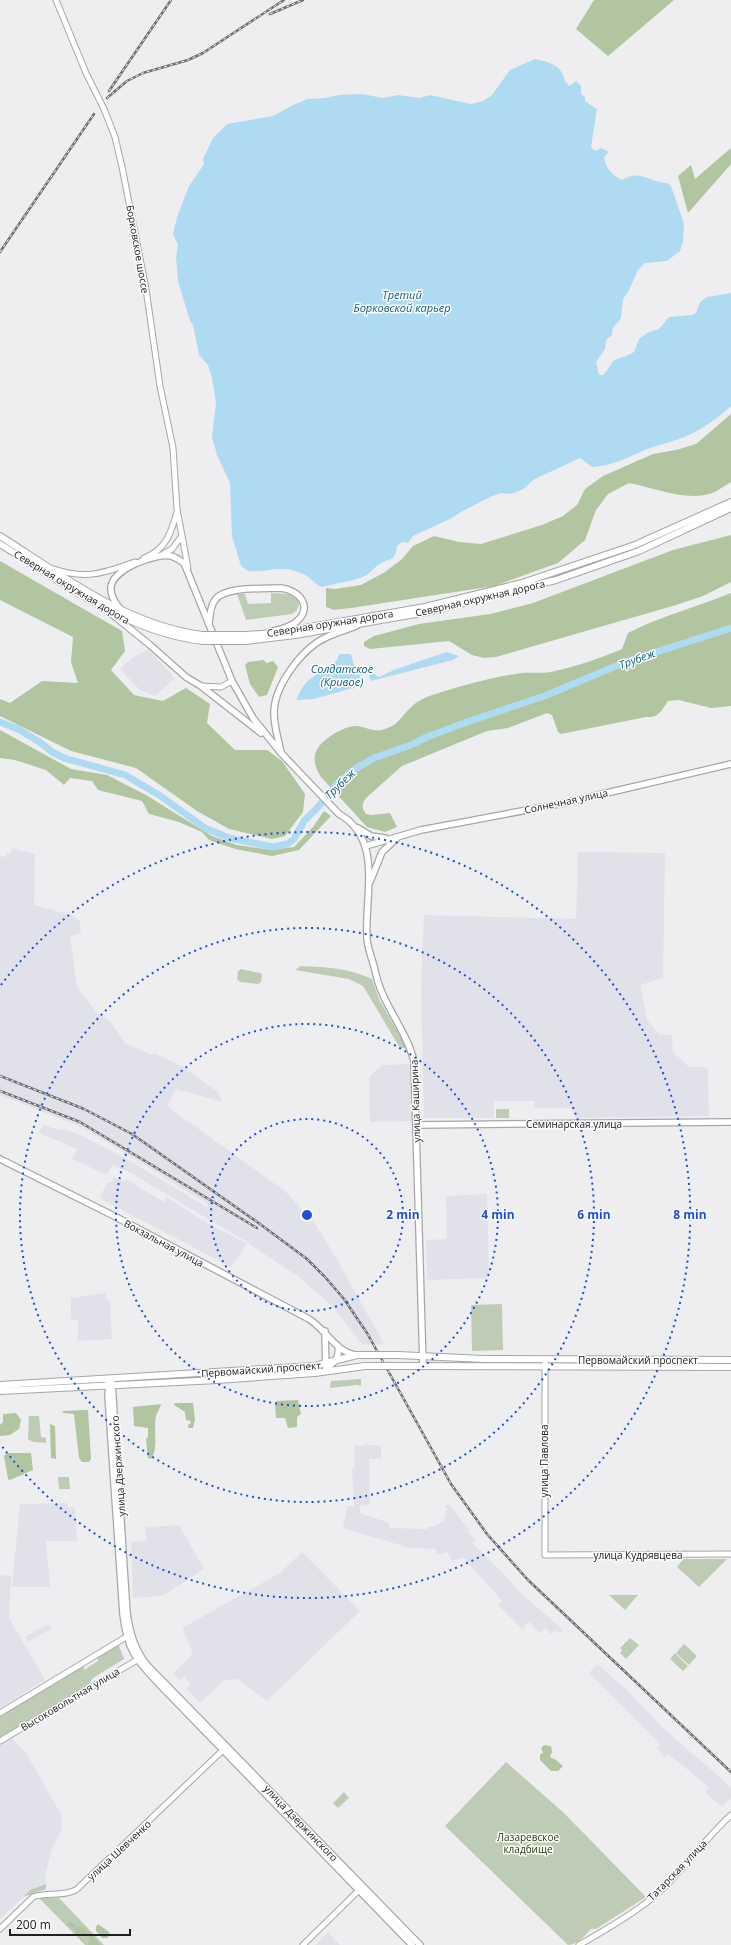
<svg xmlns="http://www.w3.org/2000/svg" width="731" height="1945" viewBox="0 0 731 1945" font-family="'Open Sans',sans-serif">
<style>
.built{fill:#e1e1ea}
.green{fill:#bfccb5}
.forest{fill:#b0c5a0}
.water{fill:#afdbf2}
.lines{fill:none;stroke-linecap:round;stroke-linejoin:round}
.river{stroke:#afdbf2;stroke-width:7}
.tertiary-casing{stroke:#a6a6a7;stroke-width:7}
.secondary-casing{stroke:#a6a6a7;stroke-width:8}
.primary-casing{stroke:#a6a6a7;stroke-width:8}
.tertiary{stroke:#fff;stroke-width:5}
.secondary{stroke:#fff;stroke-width:5.5}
.primary{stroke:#fff;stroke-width:6}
.rail-casing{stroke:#6e6e70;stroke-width:2.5}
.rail{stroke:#fcfcfd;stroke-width:1;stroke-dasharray:3;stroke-linecap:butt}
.primary-bridge-casing{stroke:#a6a6a7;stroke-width:8;stroke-linecap:butt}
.primary-bridge{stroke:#fff;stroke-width:6}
.ring{fill:none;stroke:#1d4ed8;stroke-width:2;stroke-dasharray:2 4}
.labels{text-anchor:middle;stroke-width:3;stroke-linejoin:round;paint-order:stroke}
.street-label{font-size:10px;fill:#202021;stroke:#fcfcfd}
.park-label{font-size:10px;fill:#1f3900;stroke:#fcfcfd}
.water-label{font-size:11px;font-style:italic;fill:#0e5e7c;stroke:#fcfcfd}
.centre{fill:#1d4ed8;stroke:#fcfcfd;stroke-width:2}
.ring-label{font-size:12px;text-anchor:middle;font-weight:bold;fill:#1d4ed8;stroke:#fcfcfd;stroke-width:3;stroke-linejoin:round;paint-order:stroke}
</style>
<rect width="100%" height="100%" fill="#eeeef0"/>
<path class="built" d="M 148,649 L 175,678 L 155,696 L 140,690 L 120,669 L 131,659 Z
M 12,848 L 35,854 L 34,905 L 71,915 L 80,921 L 81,933 L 70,936 L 77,987 L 97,1013 L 109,1020 L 125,1043 L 152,1055 L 154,1053 L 181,1066 L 218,1092 L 222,1102 L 176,1089 L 167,1106 L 286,1192 L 316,1225 L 339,1263 L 384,1344 L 363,1345 L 333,1307 L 299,1277 L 245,1241 L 131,1173 L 112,1165 L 107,1175 L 72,1159 L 77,1149 L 39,1133 L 41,1129 L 44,1125 L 58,1130 L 59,1129 L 64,1131 L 65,1129 L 80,1135 L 123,1157 L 197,1201 L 207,1207 L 208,1204 L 84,1128 L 0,1095 L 0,856 L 6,857 L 7,853 L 11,853 Z
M 578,852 L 665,853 L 663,978 L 640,985 L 647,1020 L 660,1035 L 672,1035 L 673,1052 L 689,1067 L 703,1067 L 708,1070 L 709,1116 L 576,1118 L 570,1108 L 534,1108 L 534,1101 L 494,1101 L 494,1118 L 424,1118 L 421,991 L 424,915 L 576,919 Z
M 411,1064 L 412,1121 L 370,1122 L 369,1077 L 382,1065 Z
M 114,1177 L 125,1182 L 126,1179 L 164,1202 L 167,1197 L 203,1221 L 248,1244 L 245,1246 L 231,1267 L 99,1198 L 108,1182 L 111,1183 Z
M 487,1194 L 489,1278 L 427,1280 L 426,1240 L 447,1239 L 446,1196 Z
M 106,1293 L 107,1300 L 110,1300 L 112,1339 L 78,1341 L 78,1320 L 72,1320 L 71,1317 L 71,1298 Z
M 364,1444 L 381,1446 L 381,1459 L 369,1459 L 370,1505 L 360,1506 L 360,1513 L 389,1523 L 390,1528 L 428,1529 L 428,1527 L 434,1527 L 445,1520 L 444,1516 L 447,1514 L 445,1512 L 448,1510 L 445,1506 L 449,1503 L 461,1520 L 469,1529 L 467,1531 L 475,1541 L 472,1543 L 505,1575 L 521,1593 L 563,1630 L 560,1633 L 555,1630 L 551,1634 L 545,1628 L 540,1633 L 529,1622 L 522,1629 L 498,1605 L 502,1601 L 463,1557 L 452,1561 L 447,1552 L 437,1555 L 436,1549 L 410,1548 L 343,1528 L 347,1506 L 354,1506 L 352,1468 L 354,1468 L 355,1445 L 364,1446 Z
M 67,1503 L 68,1507 L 75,1508 L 77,1541 L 46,1541 L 50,1587 L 12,1587 L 20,1504 Z
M 179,1525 L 204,1569 L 162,1596 L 133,1598 L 131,1542 L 146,1541 L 145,1527 Z
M 302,1552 L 360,1611 L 267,1701 L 238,1679 L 223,1681 L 200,1703 L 186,1688 L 191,1684 L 184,1676 L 179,1680 L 173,1673 L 193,1654 L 183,1630 L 184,1627 L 280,1573 Z
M 0,1575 L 11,1576 L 9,1618 L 45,1680 L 0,1708 Z
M 48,1624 L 51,1629 L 28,1642 L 25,1637 Z
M 597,1664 L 625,1688 L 664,1729 L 731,1787 L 731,1797 L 723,1807 L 705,1793 L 709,1787 L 668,1754 L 665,1757 L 656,1748 L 660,1744 L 589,1673 Z
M 12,1738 L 26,1753 L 62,1816 L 61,1831 L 52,1848 L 45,1876 L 46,1884 L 30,1890 L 0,1919 L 0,1745 Z
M 328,1932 L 340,1945 L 315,1945 Z"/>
<path class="green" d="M 271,593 L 290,594 L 297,597 L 299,604 L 297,610 L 292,614 L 246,620 L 237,594 L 245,594 L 248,604 L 271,603 Z
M 301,966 C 328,967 347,968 372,979 L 379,999 L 407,1048 L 400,1048 L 363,986 L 349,979 L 295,970 Z
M 241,969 L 260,973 L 262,975 L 261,982 L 258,984 L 240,982 L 237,979 L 238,971 Z
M 496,1109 L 509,1109 L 509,1118 L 496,1118 Z
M 502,1304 L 503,1350 L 472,1351 L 471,1305 Z
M 361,1379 L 361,1386 L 357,1385 L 330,1388 L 331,1381 Z
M 29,1416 L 39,1416 L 41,1437 L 46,1438 L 46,1443 L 33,1442 L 28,1439 Z
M 58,1477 L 69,1477 L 70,1489 L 59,1489 Z
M 683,1559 L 727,1559 L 699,1587 L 677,1567 Z
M 609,1595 L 638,1595 L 625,1610 Z
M 630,1638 L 639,1645 L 626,1659 L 620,1653 L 622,1650 L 620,1648 Z
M 118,1643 L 124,1659 L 93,1678 L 88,1686 L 0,1739 L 0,1715 L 84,1664 L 84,1670 L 98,1661 L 97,1656 Z
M 684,1644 L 697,1656 L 689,1665 L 676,1653 Z
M 675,1653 L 688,1666 L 683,1671 L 670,1659 Z
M 506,1762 L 564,1813 L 646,1897 L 596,1929 L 591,1929 C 585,1935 578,1945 568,1945 L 445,1826 Z
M 344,1792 L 349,1798 L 338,1808 L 333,1803 Z
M 46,1884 L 46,1889 L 23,1897 L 30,1890 Z
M 39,1898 L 59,1898 L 104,1945 L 85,1945 Z"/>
<path class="forest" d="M 594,0 L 674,0 L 608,56 L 576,29 Z
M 731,148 L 731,164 L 688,213 L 678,176 L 691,165 L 695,179 Z
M 731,414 L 731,482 C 726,485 720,489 715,492 C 689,503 655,488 629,483 L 608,494 L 596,510 L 585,540 L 558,563 L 494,586 L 351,608 L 334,610 L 326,607 L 326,588 L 335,589 L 361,585 L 385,572 L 402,559 L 413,546 L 434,536 L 459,542 L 481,544 L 542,525 L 563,516 L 577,505 L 585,489 L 603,476 L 653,454 L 676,450 L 696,444 Z
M 731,535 L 731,582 L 703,596 L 676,605 L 496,657 L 484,658 L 472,655 L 449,641 L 370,649 L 364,646 L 364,642 L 374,636 L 419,624 L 490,614 L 533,603 L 673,550 Z
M 0,561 L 122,631 L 125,651 L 111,670 L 134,695 L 163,701 L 186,688 L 210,704 L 207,723 L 235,750 L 267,750 L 282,761 L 305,794 L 303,812 L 285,836 L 272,839 L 229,829 L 197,811 L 136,768 L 71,751 L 0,716 L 0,699 L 10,703 L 42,681 L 78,683 L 71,662 L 73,637 L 0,600 Z
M 731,593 L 731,706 L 711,708 L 679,700 L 668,701 C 661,711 659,718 646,717 L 561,734 L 558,732 L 552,715 L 547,713 L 508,728 L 487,731 L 402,766 L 366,798 C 362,804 361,807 366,814 L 372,815 L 390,813 L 397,827 L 385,832 L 367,827 L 321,777 C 308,756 316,745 335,733 C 341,730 348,726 355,726 C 364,726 373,732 382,730 C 399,725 399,719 410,708 C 420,698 432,695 445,691 C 468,684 498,676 522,673 C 534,672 544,674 555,671 C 578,666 601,658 622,649 L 628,633 C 661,616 697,607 731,593 Z
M 264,660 L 266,663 L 273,661 L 278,667 L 267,695 L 259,697 L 250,684 L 245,665 L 248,662 Z
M 0,730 L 71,769 L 107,775 L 146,795 L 212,836 L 237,845 L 271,850 L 294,847 L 313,827 L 324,811 L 331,816 L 299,850 L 272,856 L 235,849 L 209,840 L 202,832 L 179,822 L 149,814 L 142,801 L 98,790 L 92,781 L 70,778 L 64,785 L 46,770 L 15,760 L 0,758 Z
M 298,1400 L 301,1414 L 297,1417 L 297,1427 L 288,1428 L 285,1418 L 276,1418 L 275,1403 L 277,1401 Z
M 175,1403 L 193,1403 L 195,1420 L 193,1428 L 188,1428 L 188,1425 L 191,1423 L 190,1421 L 186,1420 L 185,1412 L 174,1405 Z
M 161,1404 C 160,1409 157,1412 156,1416 C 153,1429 159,1448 151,1459 L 148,1458 L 146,1439 L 148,1437 L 148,1428 L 134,1426 L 133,1407 Z
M 88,1410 L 91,1459 L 89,1462 L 82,1462 L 79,1458 L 74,1414 L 64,1413 L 62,1411 Z
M 16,1413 L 21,1420 L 19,1429 L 10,1435 L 0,1436 L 0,1425 L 3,1422 L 3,1414 Z
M 50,1424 L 55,1426 L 56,1459 L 51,1458 Z
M 7,1453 L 31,1453 L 33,1470 L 10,1480 L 8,1479 L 4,1456 Z
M 544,1745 L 551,1746 L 552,1752 L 550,1757 L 556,1760 L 563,1766 L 558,1771 L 551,1771 L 540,1760 L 540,1754 L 543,1753 L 541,1748 Z
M 72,1922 L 76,1927 L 84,1927 L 101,1945 L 88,1945 L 90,1939 L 88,1935 L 80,1936 L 75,1933 L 75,1928 L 66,1926 L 67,1924 Z
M 98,1924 L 109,1932 L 110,1935 L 107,1938 L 102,1938 L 96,1931 L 96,1927 Z"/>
<path class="water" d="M 535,59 C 546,62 558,63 563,75 C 565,80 565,83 570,86 L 576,81 L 581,86 L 581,94 L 585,97 L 585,101 L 597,109 L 591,147 L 595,151 L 601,148 L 609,152 L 604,157 C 606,168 612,176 622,180 C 638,171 644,178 659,182 C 665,183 667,182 671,186 L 684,224 L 683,242 L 680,251 L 667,261 L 645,263 L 638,270 L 628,292 L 623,299 L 621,318 L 613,328 L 612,335 L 606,340 L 605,349 L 596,362 L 599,375 L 603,375 C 608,371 610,363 615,360 C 621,357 628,356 634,352 L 639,339 L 647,333 L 659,329 L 669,317 L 692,315 L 696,313 L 700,302 L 707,297 L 731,293 L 731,406 C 716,420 696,434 676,440 C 667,443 657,446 647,449 C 629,457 612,466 592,467 L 580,458 L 533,480 L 525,488 L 517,492 L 510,494 L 501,493 L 490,497 L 459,513 L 452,518 L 413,536 L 408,543 L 402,542 L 397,546 C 395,562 391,557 380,564 C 374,567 371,573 365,576 C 351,582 336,583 322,587 C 314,584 310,576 301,573 C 280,564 268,573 248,571 L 241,566 L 232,536 L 230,483 L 217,455 L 212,437 L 216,403 L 212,378 L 208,365 L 199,355 L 193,325 L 190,321 L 178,281 L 176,257 L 178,245 L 173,234 L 177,217 L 189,186 L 204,164 L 203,159 L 213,138 L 227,124 L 273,116 L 293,105 L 308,99 L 325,98 L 339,95 L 362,94 L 383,98 L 398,95 L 420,98 L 430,95 L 471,104 L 483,101 L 492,95 L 510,70 Z
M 447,652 L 459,656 L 453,660 L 371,681 L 369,676 L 372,673 L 379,677 L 396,669 Z
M 339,654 L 351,654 L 355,669 L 362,674 L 356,683 L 360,686 L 314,699 L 296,700 C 299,694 302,687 306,683 C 315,672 336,670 339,654 Z"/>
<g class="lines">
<path class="river" d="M 0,722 L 20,730 L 41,743 L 52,752 L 64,758 L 125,775 L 159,795 L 205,828 L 229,838 L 273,847 L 287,844 L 294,839 L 304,821 L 319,806 L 337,784 L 355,769 L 374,758 L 411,745 L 427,737 L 467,722 L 547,695 L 628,661 L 731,628"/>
<g class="tertiary-casing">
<path id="tertiary" d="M 56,0 L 86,73 L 104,109 L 115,137 L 122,167 L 146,289 L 160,386 L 173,448 L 177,509 L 188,568
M 160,556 L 172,549 L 181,537
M 144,558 C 166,550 171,533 177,512
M 54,569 C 86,580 104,573 135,562
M 201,686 L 221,687 L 232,681
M 545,1359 L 545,1555 L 731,1554
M 0,1713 L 126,1637
M 0,1741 L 137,1660
M 0,1929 L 33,1897 C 47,1892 62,1897 76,1890 L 223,1750
M 303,1945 L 359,1890
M 579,1945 C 602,1932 630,1916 651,1899 C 681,1875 702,1841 731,1815"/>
</g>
<g class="secondary-casing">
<path id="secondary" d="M 120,609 C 115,602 110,595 111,587 C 113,569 155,553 171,556 C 176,557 180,561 184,563 L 232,681 L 253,718 L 281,753 L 339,814 C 384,839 364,897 367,939 C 368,948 371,957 374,966 C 376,976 379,986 383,995 C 393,1017 408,1037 414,1061 L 423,1366
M 108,611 L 150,645 L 186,677 L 201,686 L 261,733
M 209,624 C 210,616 210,606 215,600 C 224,586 265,589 281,588 C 299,590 314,607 296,622 C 290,627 281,629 273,631
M 281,752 C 278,739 274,726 274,713 C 274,686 302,648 327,637 C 336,633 346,630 356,626
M 358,828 L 371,836 L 385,838
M 366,846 L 421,830 L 564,803 L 731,764
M 370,882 L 382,852 L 397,838
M 416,1125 L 731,1122
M 0,1159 L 114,1216 L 309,1319 C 325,1329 337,1353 356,1355
M 325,1331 L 326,1370
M 326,1370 C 334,1362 340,1358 338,1346
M 105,1379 L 112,1383 L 127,1613 C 130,1633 134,1648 146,1664 L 420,1945
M 109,1382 L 108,1396 L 123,1614 C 127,1650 136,1660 160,1685 L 412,1945"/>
</g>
<g class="primary-casing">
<path id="primary" d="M 0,536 C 63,576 126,625 202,635
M 0,544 C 64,583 126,632 203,641
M 245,635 L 276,633 L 425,607 L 522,583 L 635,545 L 731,502
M 246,641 L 295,635 L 427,612 L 556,580 L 639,551 L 731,508
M 398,1355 L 484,1359 L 731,1360
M 397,1366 L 731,1367
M 0,1385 L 314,1366 L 357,1355 L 364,1355
M 0,1391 L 217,1380 L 315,1373 L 365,1366"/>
</g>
<use href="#tertiary" class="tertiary"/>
<use href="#secondary" class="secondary"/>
<use href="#primary" class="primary"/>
<g class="rail-casing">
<path id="rail" d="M 270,14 L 303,0
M 109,91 L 171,0
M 107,98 L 127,81 L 143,73 L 188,60 L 203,53 L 284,0
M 0,252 L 94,114
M 0,1076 L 84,1109 L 132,1134 L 260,1224 L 307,1259 L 325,1277 L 344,1299 L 367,1333 L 451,1484 L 487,1534 L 528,1580 L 731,1772
M 0,1091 L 80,1122 L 257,1228"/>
</g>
<use href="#rail" class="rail"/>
<g class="primary-bridge-casing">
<path id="primary-bridge" d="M 202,635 L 245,635
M 203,641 L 246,641
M 364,1355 L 398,1355
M 365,1366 L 397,1366"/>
</g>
<use href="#primary-bridge" class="primary-bridge"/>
</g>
<g class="ring">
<circle cx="307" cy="1215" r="96"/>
<circle cx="307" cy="1215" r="191"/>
<circle cx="307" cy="1215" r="287"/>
<path d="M1 985A383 383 0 1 1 1 1445"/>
</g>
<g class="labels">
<g class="street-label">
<text transform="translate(138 249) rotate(80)" y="4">Борковское шоссе</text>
<text transform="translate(72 587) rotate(31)" y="4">Северная окружная дорога</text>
<text transform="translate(480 598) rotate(-13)" y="4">Северная окружная дорога</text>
<text transform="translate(330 623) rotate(-9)" y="4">Северная оружная дорога</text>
<text transform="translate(566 801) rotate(-12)" y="4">Солнечная улица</text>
<text transform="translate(415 1101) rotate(-92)" y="4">улица Каширина</text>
<text x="574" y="1128">Семинарская улица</text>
<text transform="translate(164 1243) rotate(28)" y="4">Вокзальная улица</text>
<text x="638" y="1364">Первомайский проспект</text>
<text transform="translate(261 1369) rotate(-4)" y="4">Первомайский проспект</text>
<text transform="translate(544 1461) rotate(-90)" y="4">улица Павлова</text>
<text transform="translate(118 1466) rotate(-94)" y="4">улица Дзержинского</text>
<text x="638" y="1559">улица Кудрявцева</text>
<text transform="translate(70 1699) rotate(-31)" y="4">Высоковольтная улица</text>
<text transform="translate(301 1823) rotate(46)" y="4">улица Дзержинского</text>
<text transform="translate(119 1850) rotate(-43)" y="4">улица Шевченко</text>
<text transform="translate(677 1870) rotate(-46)" y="4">Татарская улица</text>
</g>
<g class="park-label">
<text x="528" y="1841">Лазаревское<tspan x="528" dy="12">кладбище</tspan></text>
</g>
<g class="water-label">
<text x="402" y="299">Третий<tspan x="402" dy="13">Борковской карьер</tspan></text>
<text transform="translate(637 659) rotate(-20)" y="4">Трубеж</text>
<text x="342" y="673">Солдатское<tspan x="342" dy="13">(Кривое)</tspan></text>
<text transform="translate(340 784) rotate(-44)" y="4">Трубеж</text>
</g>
</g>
<circle cx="307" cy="1215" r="6" class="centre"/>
<g class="ring-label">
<text x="403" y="1219">2 min</text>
<text x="498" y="1219">4 min</text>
<text x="594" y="1219">6 min</text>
<text x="690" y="1219">8 min</text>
</g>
<path d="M10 1929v6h120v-6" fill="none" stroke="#202021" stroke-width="2"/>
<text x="16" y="1929" font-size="12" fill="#202021" stroke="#fcfcfd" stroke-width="3" paint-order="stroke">200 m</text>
</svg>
